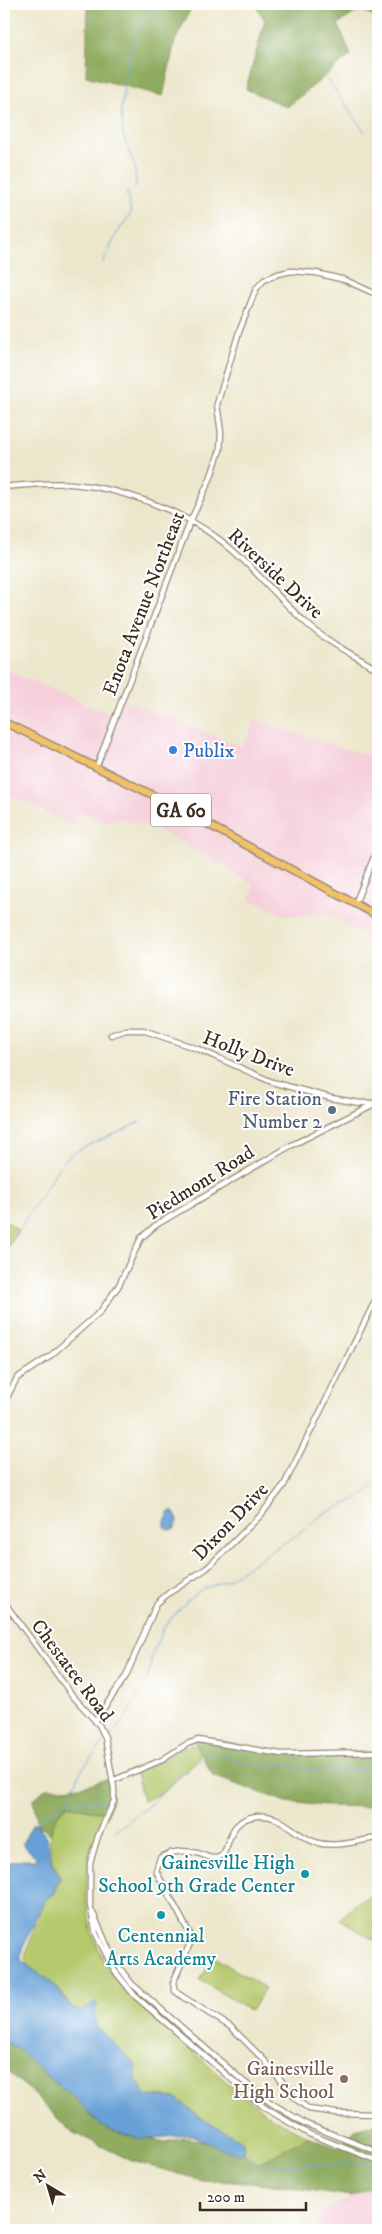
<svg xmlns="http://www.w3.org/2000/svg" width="382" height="2234" viewBox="0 0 382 2234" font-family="'IM FELL DW Pica',serif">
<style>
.built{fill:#f5cfda}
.green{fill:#b4c86c;stroke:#787945}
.forest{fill:#8fac60;stroke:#656b3f}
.water{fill:#68a1d7;stroke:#52667a}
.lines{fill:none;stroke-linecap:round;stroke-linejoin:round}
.stream{stroke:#68a1d7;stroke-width:1}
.minor-casing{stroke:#948875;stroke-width:7}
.highway-casing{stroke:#948875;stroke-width:9}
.minor{stroke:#fff;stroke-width:4.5}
.highway{stroke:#f2c26a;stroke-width:6}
.shop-dot{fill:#3f7fe0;stroke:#fff;stroke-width:2}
.service-dot{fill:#5c6f8a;stroke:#fff;stroke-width:2}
.culture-dot{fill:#0f9aa8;stroke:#fff;stroke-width:2}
.education-dot{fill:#8d6e63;stroke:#fff;stroke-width:2}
.labels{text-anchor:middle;stroke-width:4;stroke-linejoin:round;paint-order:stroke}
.shield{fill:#fff;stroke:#766a62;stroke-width:1}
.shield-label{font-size:19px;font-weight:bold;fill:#3b2a1e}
.street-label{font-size:20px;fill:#3b2a1e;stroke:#fff}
.shop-label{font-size:20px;fill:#366cbe;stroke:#fff;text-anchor:start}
.service-label{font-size:20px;fill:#4e5e75;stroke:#fff;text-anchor:end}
.culture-label{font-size:20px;fill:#0d838f;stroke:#fff;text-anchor:end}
.education-label{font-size:20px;fill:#785e54;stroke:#fff;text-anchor:end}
</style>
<rect width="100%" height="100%" fill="#fff"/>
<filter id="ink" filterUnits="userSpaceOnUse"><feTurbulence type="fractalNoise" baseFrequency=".02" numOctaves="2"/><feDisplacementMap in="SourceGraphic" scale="10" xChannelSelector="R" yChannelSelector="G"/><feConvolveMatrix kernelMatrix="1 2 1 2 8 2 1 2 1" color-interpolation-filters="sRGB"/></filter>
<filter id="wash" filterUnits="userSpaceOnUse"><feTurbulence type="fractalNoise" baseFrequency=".0096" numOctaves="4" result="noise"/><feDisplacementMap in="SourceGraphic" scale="20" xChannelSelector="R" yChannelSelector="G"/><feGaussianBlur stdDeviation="1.12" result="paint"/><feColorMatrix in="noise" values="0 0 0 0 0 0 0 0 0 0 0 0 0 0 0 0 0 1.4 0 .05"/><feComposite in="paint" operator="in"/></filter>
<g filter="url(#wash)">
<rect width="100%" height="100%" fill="#ece7cc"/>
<path class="built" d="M 4,669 L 114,716 L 121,699 L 242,746 L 256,720 L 378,759 L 378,926 L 368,939 L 331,916 L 285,915 L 250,900 L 254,884 L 162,832 L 122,818 L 108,823 L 78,812 L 71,825 L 12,795 L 4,794 Z
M 378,2184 L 378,2230 L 314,2230 L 323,2211 Z"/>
<path class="green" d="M 4,1219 L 18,1230 L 4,1252 Z
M 192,1744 L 196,1746 L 200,1757 L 162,1793 L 143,1801 L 136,1773 Z
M 69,1805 L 108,1814 L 92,1844 L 88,1860 L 86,1898 L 91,1930 L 105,1964 L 130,1996 L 228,2083 L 271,2117 L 308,2137 L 262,2164 L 256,2164 L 176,2098 L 147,2096 L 136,2081 L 125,2055 L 97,2029 L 94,2014 L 95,2002 L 82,2011 L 73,2009 L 61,1992 L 29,1966 L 20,1972 L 28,1965 L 25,1959 L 26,1953 L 39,1915 L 44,1901 L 54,1893 L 60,1877 C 48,1855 42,1820 69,1805 Z
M 378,1894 L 378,1943 L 340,1919 L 359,1901 Z
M 214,1957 L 265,1988 L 251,2011 L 200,1980 Z"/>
<path class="forest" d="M 88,4 L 193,4 L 175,41 L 163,96 L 86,76 Z
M 254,4 L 378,4 L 378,20 L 361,9 L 338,24 L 351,55 L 287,107 L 246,89 L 265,20 Z
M 209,1738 L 266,1751 L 316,1755 L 378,1752 L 378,1807 L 327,1806 L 287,1802 L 213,1776 L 193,1739 Z
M 109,1778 L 112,1796 L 108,1814 L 69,1805 C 56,1812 54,1822 50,1835 L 43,1827 L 39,1829 L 33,1800 L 46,1788 C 69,1789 87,1786 109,1778 Z
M 4,2037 L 126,2132 L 165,2142 L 186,2138 L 204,2141 L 221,2135 L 199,2117 L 258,2164 L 308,2137 L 337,2148 L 355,2130 L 378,2124 L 378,2184 L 351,2196 L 267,2184 L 202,2180 L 132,2161 L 69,2130 L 34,2094 L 4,2068 Z"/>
<path class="water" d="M 173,1511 L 178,1520 L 175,1528 L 170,1530 L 165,1528 L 165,1522 L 169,1513 Z
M 33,1823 L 37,1823 L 37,1828 C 50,1834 47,1847 51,1859 C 53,1865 57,1871 60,1877 L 53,1893 L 44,1901 L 21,1952 L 21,1959 C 29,1969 40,1973 50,1981 C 59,1990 65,2000 73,2009 L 82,2011 L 95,2002 L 98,2005 L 94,2012 L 97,2029 L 108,2037 L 136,2066 L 136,2081 L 147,2096 L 176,2098 L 199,2117 L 243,2142 L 244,2150 L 240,2153 L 222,2149 L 191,2135 L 141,2139 L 113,2131 L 99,2124 L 78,2100 L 53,2081 L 17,2048 L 4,2042 L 4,1864 L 19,1860 L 35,1860 L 36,1857 L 22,1844 Z"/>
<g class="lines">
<path class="stream" d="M 283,4 L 310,45 L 330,83 L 365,132
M 374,148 L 378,154
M 134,187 L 136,186 L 135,167 L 123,135 L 121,111 L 128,58 L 139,28 L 154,4
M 103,263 L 116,235 L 131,213 L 127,193 L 128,191
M 4,1253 L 63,1161 C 85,1142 116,1137 140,1121
M 145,1684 L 150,1669 L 152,1654 L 165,1625 L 190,1598 L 202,1589 L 227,1580 L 298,1534 L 323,1514 L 356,1499 L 369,1490 L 378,1478
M 110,1737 L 124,1721 L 139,1693
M 67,1801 L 113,1801
M 36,1823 L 42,1817 L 56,1811 L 67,1801 L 82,1769 L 102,1744
M 115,1831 L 147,1807 L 183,1774 L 209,1754 L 233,1758 L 249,1764 L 270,1767 L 283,1763 L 301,1771 L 323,1769 L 327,1771 L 378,1769
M 243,2151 L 254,2162 L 269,2166 L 370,2163"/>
</g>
</g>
<g filter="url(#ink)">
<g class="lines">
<g class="minor-casing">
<path id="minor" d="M 4,487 C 26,485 50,482 72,484 C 121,488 181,510 220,540 C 252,564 275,596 305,622 C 326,642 354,655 378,670
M 96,768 L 190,522 L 210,479 L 220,450 L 221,433 L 217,404 L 239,332 L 256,289 L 264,280 L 278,274 L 291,271 L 316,273 L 345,280 L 378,295
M 355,904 L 378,847
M 111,1035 L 126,1030 L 143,1030 L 198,1049 L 272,1082 L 331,1098 L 360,1103 L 372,1103
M 4,1403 L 17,1378 L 49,1357 L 101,1311 L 119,1285 L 141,1238 L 156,1225 L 290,1146 L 376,1103
M 4,1602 L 72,1695 L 99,1725 L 105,1737 L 114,1788 L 114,1801 L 98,1836 L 90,1863 L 90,1905 L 96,1934 L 114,1970 L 135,1996 L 265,2108 L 309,2134 L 378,2161
M 95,1721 L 126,1676 L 157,1603 L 169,1593 L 207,1568 L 260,1516 L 284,1485 L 378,1295
M 112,1781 L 162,1760 L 187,1744 L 198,1740 L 281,1754 L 378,1752
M 378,1838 C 359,1840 337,1848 318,1843 C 294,1837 284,1813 257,1816 C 221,1820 234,1857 215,1858 C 209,1859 203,1854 197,1853 C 185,1850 171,1851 160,1858 L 156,1871 L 191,1936 L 191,1941 L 173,1983 L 175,1991 L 183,1997 L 231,2027 L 266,2062 L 297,2100 L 309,2109 L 336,2113 L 378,2114
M 93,1913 L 113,1959 L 132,1984 L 243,2081 L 271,2103 L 306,2124 L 378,2152"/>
</g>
<g class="highway-casing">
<path id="highway" d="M 4,722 L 155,796 L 378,916"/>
</g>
<use href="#minor" class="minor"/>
<use href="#highway" class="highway"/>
</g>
</g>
<circle class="shop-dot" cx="173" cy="750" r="5"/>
<circle class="service-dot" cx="332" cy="1110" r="5"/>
<g class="culture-dot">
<circle cx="305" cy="1874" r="5"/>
<circle cx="161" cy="1915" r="5"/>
</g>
<circle class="education-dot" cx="344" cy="2079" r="5"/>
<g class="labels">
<rect class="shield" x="151" y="793.5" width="60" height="33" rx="4"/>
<g class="shield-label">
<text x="181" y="817">GA 60</text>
</g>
<g class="street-label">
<text transform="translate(276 573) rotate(43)" y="7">Riverside Drive</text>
<text transform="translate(143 603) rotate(-69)" y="7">Enota Avenue Northeast</text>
<text transform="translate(249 1053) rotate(21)" y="7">Holly Drive</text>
<text transform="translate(200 1182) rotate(-32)" y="7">Piedmont Road</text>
<text transform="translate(230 1521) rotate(-46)" y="7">Dixon Drive</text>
<text transform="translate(73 1670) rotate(53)" y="7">Chestatee Road</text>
</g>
<g class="shop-label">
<text x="183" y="757">Publix</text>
</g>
<g class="service-label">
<text x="322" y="1105">Fire Station<tspan x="322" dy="23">Number 2</tspan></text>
</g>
<g class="culture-label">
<text x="295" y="1869">Gainesville High<tspan x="295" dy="23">School 9th Grade Center</tspan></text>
<text x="161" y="1942" text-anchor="middle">Centennial<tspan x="161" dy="23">Arts Academy</tspan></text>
</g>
<g class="education-label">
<text x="334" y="2075">Gainesville<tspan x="334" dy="23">High School</tspan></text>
</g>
</g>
<rect width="382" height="2234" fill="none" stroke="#fff" stroke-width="20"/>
<g transform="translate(48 2186) rotate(322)" stroke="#ffffff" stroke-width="4" paint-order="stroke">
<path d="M0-4L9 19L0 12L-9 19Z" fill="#3b2a1e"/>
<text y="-8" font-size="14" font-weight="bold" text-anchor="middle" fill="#3b2a1e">N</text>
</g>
<path d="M200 2202v8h106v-8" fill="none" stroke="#3b2a1e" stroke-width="2.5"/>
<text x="207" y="2202" font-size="15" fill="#3b2a1e" stroke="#ffffff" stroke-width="4" paint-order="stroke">200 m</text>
</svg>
